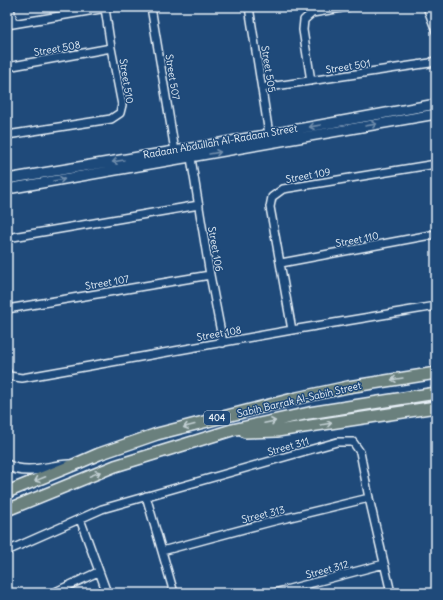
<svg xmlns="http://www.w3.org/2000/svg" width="443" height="600" viewBox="0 0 443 600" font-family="Delius,sans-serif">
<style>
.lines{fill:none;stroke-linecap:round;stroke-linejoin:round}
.minor-casing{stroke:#e8f1f8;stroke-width:10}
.tertiary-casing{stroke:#e8f1f8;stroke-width:12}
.primary-casing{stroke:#e8f1f8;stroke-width:14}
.minor{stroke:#1f4a7a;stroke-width:7}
.tertiary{stroke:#1f4a7a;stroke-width:9}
.primary{stroke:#6a807d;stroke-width:11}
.oneway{stroke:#6f8dac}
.oneway2{stroke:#c2cfd3}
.labels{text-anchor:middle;stroke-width:3;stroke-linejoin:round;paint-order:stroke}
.shield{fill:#1f4a7a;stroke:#acbfd2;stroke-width:1}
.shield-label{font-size:9px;font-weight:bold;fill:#e8f1f8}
.street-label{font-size:10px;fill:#e8f1f8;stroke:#1f4a7a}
</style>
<rect width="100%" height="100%" fill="#1f4a7a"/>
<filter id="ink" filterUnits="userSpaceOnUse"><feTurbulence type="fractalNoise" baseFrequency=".025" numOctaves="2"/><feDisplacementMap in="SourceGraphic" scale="8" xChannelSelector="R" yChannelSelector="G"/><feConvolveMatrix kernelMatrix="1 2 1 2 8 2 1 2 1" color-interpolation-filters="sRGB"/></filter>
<g filter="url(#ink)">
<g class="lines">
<g class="minor-casing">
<path id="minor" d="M 10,7 L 13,24
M 151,7 L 175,151
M 249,7 L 269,134
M 427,7 L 436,31
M 7,25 L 112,7
M 7,67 L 111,48
M 311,81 L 303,30 L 304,20 L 312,13 L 348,7
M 262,88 L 430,63 L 436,60
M 7,135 L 111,119 L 120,113 L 122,105 L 111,48 L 105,8
M 191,158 L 210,275 L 223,343
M 7,238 L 199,205
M 281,263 L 436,234
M 7,309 L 210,275
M 292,330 L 270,207 L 272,197 L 283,189 L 436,164
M 7,372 L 9,376 L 22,378 L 292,330 L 436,306
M 146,496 L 174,593
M 80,519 L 107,593
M 7,551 L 102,509 L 337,442 L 353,442 L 360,452 L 369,498 L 391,593
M 162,551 L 270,522 L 369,498
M 53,593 L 98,572
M 274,593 L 384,564"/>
</g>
<g class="tertiary-casing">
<path id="tertiary" d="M 7,179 L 198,147 L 436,104
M 7,189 L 436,114
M 7,465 C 27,476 48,466 69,465"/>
</g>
<g class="primary-casing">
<path id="primary" d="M 245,432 L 277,431 L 436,407
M 7,492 L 76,464 L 99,454 L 157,434 L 297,398 L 348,387 L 436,373
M 7,510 L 115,466 L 232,430 L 309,413 L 436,393"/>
</g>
<use href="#minor" class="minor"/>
<use href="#tertiary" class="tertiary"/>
<use href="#primary" class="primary"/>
</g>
<defs><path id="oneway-shaft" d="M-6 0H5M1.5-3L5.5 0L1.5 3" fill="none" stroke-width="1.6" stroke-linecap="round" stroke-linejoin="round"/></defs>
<g class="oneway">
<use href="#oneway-shaft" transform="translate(371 125) rotate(-10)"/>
<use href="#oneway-shaft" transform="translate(315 126) rotate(170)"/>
<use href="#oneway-shaft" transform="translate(215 153) rotate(-10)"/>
<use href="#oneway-shaft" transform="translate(118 161) rotate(170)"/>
<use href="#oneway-shaft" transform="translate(59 180) rotate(-9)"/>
</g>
<g class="oneway2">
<use href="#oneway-shaft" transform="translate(397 379) rotate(171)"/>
<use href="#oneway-shaft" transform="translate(270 422) rotate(-12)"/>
<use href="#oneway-shaft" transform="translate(326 424) rotate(-9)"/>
<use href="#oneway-shaft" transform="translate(189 426) rotate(165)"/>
<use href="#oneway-shaft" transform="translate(95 474) rotate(-22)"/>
<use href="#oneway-shaft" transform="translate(40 479) rotate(158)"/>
</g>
</g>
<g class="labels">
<rect class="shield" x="204" y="411" width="26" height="14" rx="3"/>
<g class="shield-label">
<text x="217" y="421">404</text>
</g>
<g class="street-label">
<text transform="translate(57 48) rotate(-10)" y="4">Street 508</text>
<text transform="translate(348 66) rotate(-9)" y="4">Street 501</text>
<text transform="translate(269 69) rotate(81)" y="4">Street 505</text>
<text transform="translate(173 77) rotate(81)" y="4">Street 507</text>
<text transform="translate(127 81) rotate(81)" y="4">Street 510</text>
<text transform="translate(220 141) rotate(-10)" y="4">Radaan Abdullah Al-Radaan Street</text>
<text transform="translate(308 175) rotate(-10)" y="4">Street 109</text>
<text transform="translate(357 239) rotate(-11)" y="4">Street 110</text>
<text transform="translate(216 249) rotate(80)" y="4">Street 106</text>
<text transform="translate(107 282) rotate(-10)" y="4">Street 107</text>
<text transform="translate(219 333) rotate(-10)" y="4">Street 108</text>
<text transform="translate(299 399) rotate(-13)" y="4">Sabih Barrak Al-Sabih Street</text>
<text transform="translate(288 446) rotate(-16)" y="4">Street 311</text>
<text transform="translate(263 514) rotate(-14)" y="4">Street 313</text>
<text transform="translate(327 569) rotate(-15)" y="4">Street 312</text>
</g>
</g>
<rect width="443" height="600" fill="none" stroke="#1f4a7a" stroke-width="24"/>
<rect x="12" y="12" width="419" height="576" fill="none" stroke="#e8f1f8" stroke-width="1.5" filter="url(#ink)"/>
</svg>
